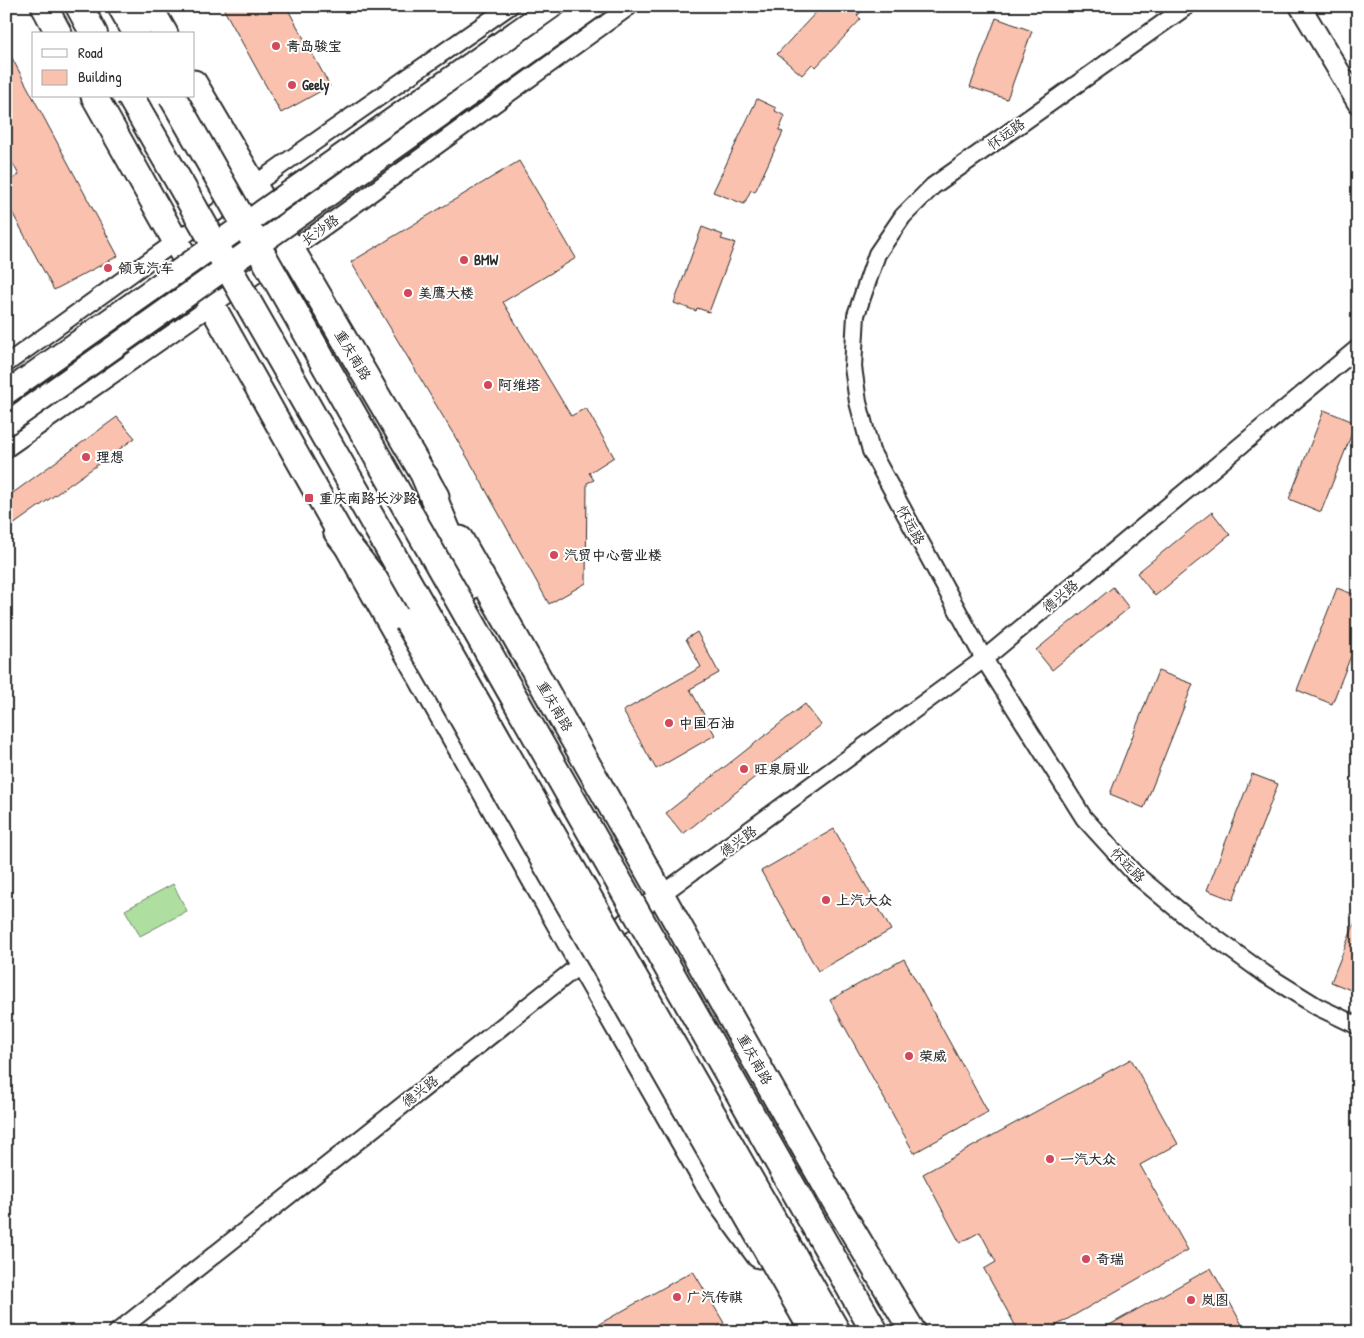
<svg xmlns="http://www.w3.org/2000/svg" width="1364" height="1338" viewBox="0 0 1364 1338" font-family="'Patrick Hand','LXGW WenKai TC',sans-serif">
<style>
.green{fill:#aedfa0;stroke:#6c8566}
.building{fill:#fac2ae;stroke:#2b2b2b}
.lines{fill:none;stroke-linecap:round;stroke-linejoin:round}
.minor-casing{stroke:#2b2b2b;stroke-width:20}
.tertiary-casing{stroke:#2b2b2b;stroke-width:24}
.primary-casing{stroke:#2b2b2b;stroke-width:29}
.trunk-casing{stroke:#2b2b2b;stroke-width:30}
.minor{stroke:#fff;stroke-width:16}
.tertiary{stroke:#fff;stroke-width:20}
.primary{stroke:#fff;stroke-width:25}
.trunk{stroke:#fff;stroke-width:26}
.secondary-bridge-casing{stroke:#2b2b2b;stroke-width:26;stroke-linecap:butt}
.trunk-bridge-casing{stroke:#2b2b2b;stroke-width:30;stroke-linecap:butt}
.secondary-bridge{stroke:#fff;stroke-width:22}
.trunk-bridge{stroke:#fff;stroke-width:26}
.poi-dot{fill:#d1495b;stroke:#fff;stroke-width:2}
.labels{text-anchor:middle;stroke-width:4;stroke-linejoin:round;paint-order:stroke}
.poi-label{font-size:14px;font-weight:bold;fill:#2b2b2b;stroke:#fff;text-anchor:start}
.street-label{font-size:14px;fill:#2b2b2b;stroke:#fff}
</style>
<rect width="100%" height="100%" fill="#fff"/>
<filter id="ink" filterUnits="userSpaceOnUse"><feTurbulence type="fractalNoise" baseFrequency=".02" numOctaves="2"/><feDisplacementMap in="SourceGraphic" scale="10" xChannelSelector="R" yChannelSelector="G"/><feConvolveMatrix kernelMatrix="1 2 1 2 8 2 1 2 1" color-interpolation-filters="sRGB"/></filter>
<g filter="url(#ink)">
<path class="green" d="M 173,884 L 187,911 L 140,936 L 125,910 Z"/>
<path class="building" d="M 222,6 L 286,6 L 330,86 L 281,113 Z
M 822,6 L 867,6 L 857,16 L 861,19 L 816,67 L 812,64 L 802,75 L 777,54 Z
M 996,18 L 1032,31 L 1007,99 L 970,87 Z
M 6,47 L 118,256 L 54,290 L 6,201 L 6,183 L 19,175 L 6,151 Z
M 757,99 L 776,108 L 775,111 L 785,116 L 779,130 L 783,132 L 755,192 L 751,190 L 744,204 L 713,192 Z
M 519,161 L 576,258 L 503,302 L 571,416 L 586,408 L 614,457 L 589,473 L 594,480 L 587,483 L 586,583 L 549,604 L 473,467 L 351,262 Z
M 702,227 L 723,235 L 721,239 L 735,243 L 709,312 L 697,308 L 696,311 L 674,303 Z
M 1324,410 L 1356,423 L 1321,512 L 1289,499 Z
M 117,417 L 135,438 L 6,530 L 6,498 Z
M 1212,512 L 1230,535 L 1155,596 L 1137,573 Z
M 1113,587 L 1129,608 L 1052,670 L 1036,650 Z
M 1337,588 L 1358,596 L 1358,638 L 1332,704 L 1297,690 Z
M 697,632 L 719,673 L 690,689 L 715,735 L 656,769 L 623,711 L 701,667 L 686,639 Z
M 1158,671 L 1193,684 L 1144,808 L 1110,794 Z
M 805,704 L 821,725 L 683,834 L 666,813 Z
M 1252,774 L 1278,784 L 1233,900 L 1207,890 Z
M 834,829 L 891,930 L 818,971 L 761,871 Z
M 1357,917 L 1358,918 L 1358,993 L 1331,982 Z
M 904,959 L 988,1112 L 914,1153 L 830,1000 Z
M 1131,1059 L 1178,1144 L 1140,1165 L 1188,1250 L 1045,1332 L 1019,1332 L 984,1269 L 996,1262 L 980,1232 L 960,1243 L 923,1174 Z
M 1211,1268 L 1246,1332 L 1097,1332 Z
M 693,1271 L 724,1323 L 710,1332 L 585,1332 Z"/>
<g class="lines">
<g class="minor-casing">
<path id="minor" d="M 1187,6 L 933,186 L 903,216 L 877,254 L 856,315 L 853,367 L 858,402 L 871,451 L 984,659 L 1084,818 L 1135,874 L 1189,919 L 1265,974 L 1318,1007 L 1358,1026
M 6,364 L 286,162 L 510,6
M 6,449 L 317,232 L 630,6
M 117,1332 L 582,963 L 629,918 L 984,659 L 1358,348"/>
</g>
<g class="tertiary-casing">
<path id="tertiary" d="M 1300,6 L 1358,103"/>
</g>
<g class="primary-casing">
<path id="primary" d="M 44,6 L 59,34
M 149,6 L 165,34
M 194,83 L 436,496
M 94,96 L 582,963 L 713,1192 L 759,1255
M 460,539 L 830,1193 L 913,1332"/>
</g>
<g class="trunk-casing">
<path id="trunk" d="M 79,6 L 94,34
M 121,6 L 137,34
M 425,477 L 470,586
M 337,532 L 408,622"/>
</g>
<use href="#minor" class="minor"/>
<use href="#tertiary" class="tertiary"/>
<use href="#primary" class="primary"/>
<use href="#trunk" class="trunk"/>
<g class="secondary-bridge-casing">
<path id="secondary-bridge" d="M 6,393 L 553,6
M 6,424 L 594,6"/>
</g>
<g class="trunk-bridge-casing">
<path id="trunk-bridge" d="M 130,96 L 837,1332
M 172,96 L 875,1332
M 408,622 L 814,1332"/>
</g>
<use href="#secondary-bridge" class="secondary-bridge"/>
<use href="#trunk-bridge" class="trunk-bridge"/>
</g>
</g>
<g class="poi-dot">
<circle cx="276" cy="46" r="5"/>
<circle cx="292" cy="85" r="5"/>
<circle cx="464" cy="260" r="5"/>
<circle cx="108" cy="268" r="5"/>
<circle cx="408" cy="293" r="5"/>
<circle cx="488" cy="385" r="5"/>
<circle cx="86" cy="457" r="5"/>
<rect x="304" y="493" width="10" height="10" rx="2.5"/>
<circle cx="554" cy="555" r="5"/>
<circle cx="669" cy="723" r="5"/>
<circle cx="744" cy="769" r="5"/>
<circle cx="826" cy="900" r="5"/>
<circle cx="909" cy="1056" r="5"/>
<circle cx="1050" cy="1159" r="5"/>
<circle cx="1086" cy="1259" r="5"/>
<circle cx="677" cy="1297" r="5"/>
<circle cx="1191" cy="1300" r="5"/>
</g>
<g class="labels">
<g class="poi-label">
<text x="286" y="51">青岛骏宝</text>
<text x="302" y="90">Geely</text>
<text x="474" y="265">BMW</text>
<text x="118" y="273">领克汽车</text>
<text x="418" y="298">美鹰大楼</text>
<text x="498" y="390">阿维塔</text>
<text x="96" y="462">理想</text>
<text x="319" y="503">重庆南路长沙路</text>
<text x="564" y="560">汽贸中心营业楼</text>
<text x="679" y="728">中国石油</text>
<text x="754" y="774">旺泉厨业</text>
<text x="836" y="905">上汽大众</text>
<text x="919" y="1061">荣威</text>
<text x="1060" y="1164">一汽大众</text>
<text x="1096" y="1264">奇瑞</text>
<text x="687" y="1302">广汽传祺</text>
<text x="1201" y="1305">岚图</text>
</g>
<g class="street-label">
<text transform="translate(1006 134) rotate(-35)" y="5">怀远路</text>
<text transform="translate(320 230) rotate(-35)" y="5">长沙路</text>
<text transform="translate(353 355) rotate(59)" y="5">重庆南路</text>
<text transform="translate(911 525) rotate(61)" y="5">怀远路</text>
<text transform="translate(1060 596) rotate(-40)" y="5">德兴路</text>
<text transform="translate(555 706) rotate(60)" y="5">重庆南路</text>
<text transform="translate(738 841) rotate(-36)" y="5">德兴路</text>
<text transform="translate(1128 865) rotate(45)" y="5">怀远路</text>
<text transform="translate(755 1059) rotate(61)" y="5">重庆南路</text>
<text transform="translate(420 1091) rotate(-38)" y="5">德兴路</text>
</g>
</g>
<rect width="1364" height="1338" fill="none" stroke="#fff" stroke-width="25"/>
<rect x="12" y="12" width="1339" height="1313" fill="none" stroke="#2b2b2b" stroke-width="2" filter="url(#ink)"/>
<rect x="32" y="32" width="162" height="65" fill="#ffffff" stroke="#aaaaaa"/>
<rect x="42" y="49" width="25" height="8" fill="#ffffff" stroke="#aaaaaa"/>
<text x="78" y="58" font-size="15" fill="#2b2b2b">Road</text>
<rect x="42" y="70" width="25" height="15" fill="#fac2ae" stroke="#aaaaaa"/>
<text x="78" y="82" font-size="15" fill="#2b2b2b">Building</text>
</svg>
